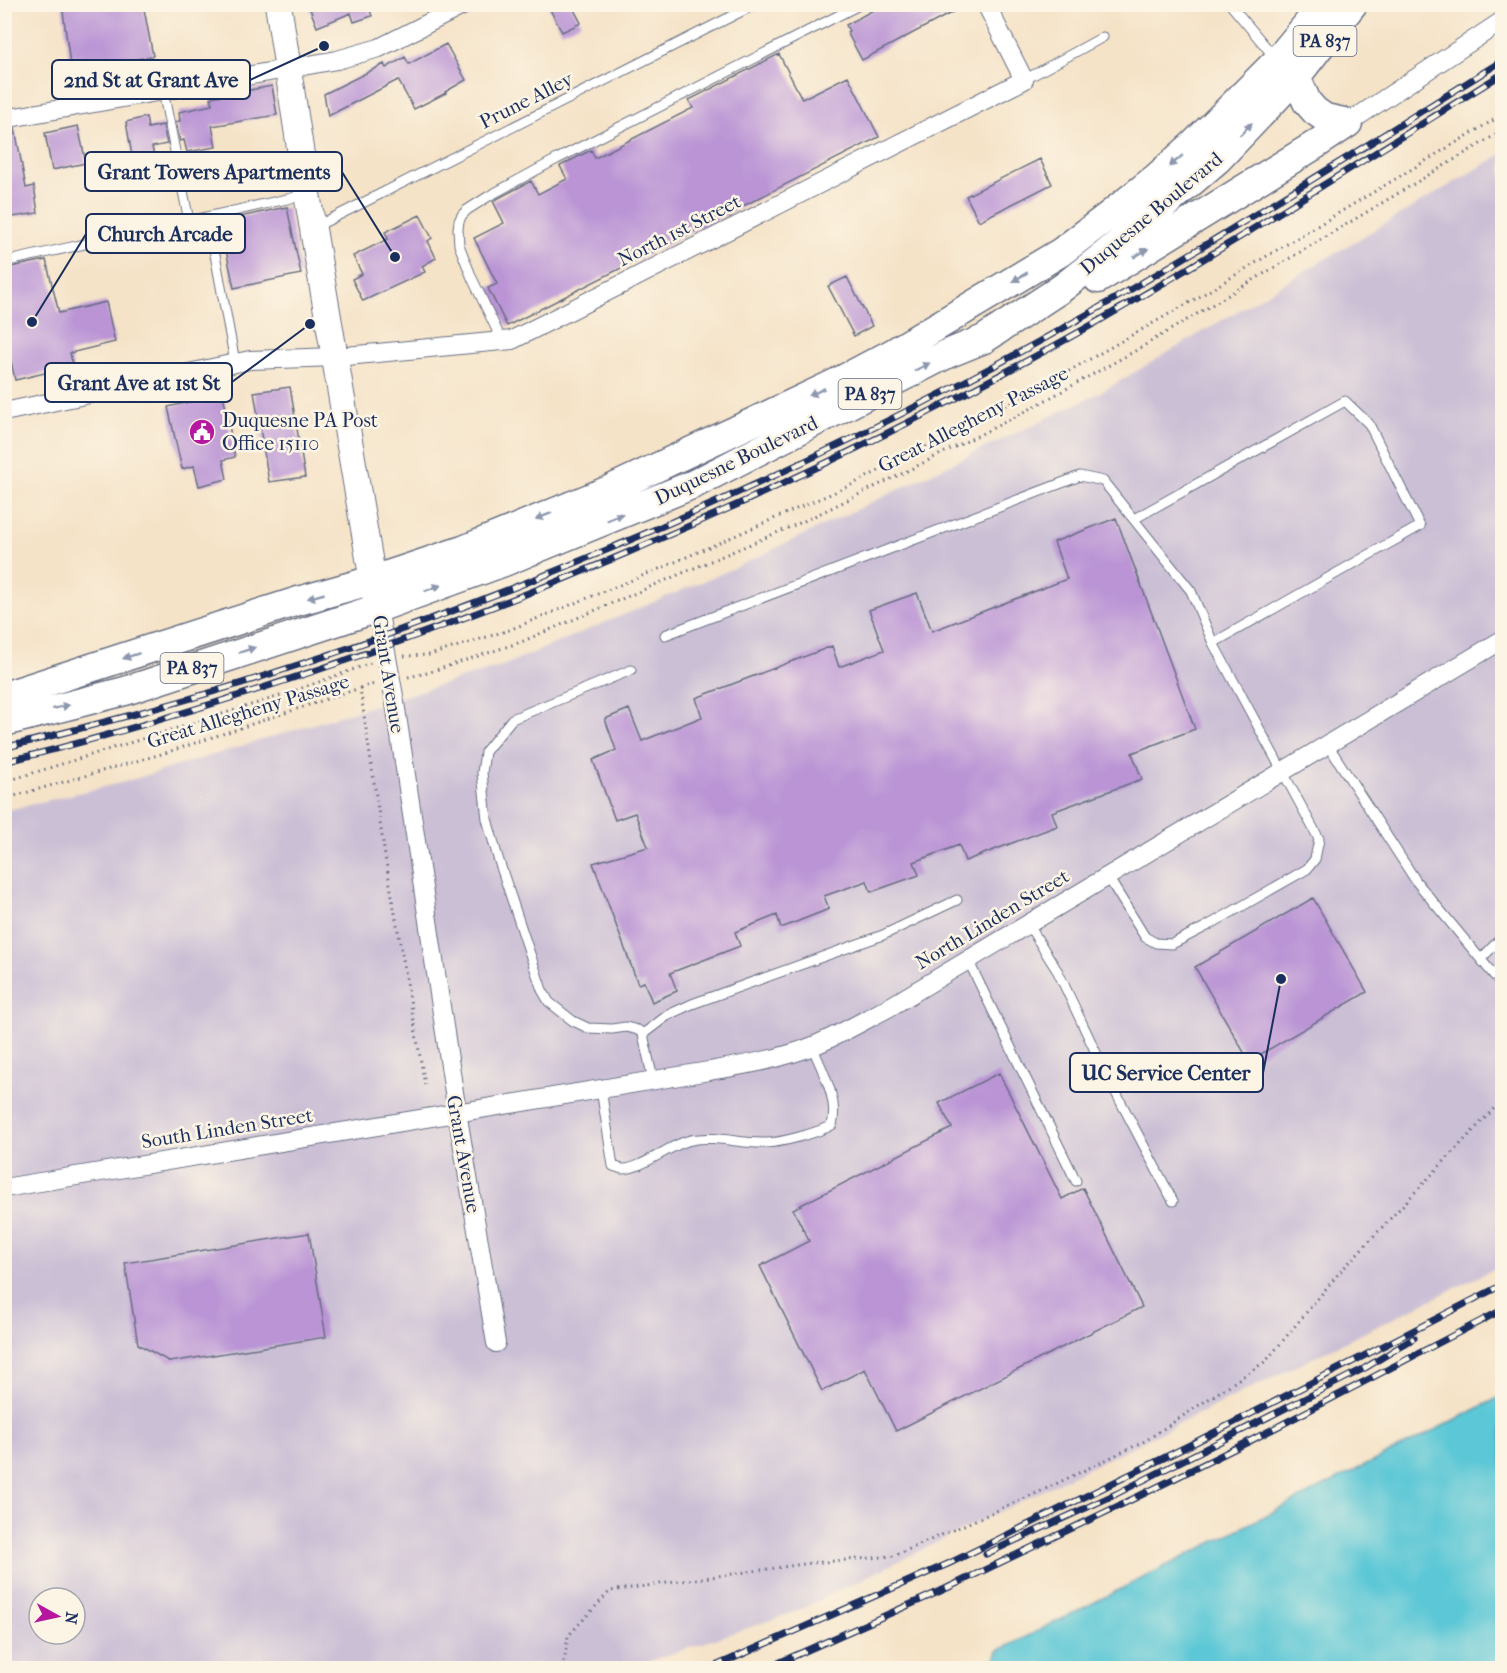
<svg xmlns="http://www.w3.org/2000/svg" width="1507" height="1673" viewBox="0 0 1507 1673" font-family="'IM FELL French Canon',serif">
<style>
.industrial{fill:#cbbfd5;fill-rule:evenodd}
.water{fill:#5cc7d6;stroke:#3c7b9a;stroke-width:1.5}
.building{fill:#ba94d5}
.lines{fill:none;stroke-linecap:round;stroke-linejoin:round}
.lane-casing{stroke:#676e83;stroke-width:11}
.street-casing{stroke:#676e83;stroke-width:20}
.secondary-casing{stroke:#676e83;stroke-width:28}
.primary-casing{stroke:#676e83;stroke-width:31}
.path{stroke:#676e83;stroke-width:3;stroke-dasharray:1.5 4.5;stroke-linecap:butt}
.lane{stroke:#fff;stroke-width:9}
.street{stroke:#fff;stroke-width:18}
.secondary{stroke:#fff;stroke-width:26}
.primary{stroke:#fff;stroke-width:28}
.rail-casing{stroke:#1b2f5e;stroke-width:7}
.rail{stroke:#fcf5e5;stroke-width:4.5;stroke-dasharray:14;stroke-linecap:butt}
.oneway{fill:#8d97ae}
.labels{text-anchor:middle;stroke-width:5;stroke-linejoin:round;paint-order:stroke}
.shield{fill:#fcf5e5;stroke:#5e6a86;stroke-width:1.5}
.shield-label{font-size:18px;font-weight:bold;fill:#1b2f5e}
.street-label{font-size:20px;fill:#1b2f5e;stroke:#fcf5e5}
.poi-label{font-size:20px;fill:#1b2f5e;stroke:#fcf5e5;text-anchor:start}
.leader{fill:none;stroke:#1b2f5e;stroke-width:2}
.callout-dot{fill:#1b2f5e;stroke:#fcf5e5;stroke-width:2}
.callout{fill:#fcf5e5;stroke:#1b2f5e;stroke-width:2}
.callout-label{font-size:21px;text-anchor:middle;font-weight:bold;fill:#1b2f5e}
</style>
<rect width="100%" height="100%" fill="#fcf5e5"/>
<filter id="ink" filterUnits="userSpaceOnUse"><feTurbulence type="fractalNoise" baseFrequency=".0167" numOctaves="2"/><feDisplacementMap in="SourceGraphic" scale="12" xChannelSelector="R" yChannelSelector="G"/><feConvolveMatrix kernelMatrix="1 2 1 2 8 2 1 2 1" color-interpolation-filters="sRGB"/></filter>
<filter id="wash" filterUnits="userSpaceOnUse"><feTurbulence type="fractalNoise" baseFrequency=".008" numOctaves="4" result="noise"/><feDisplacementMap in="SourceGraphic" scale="24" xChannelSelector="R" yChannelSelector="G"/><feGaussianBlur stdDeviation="1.35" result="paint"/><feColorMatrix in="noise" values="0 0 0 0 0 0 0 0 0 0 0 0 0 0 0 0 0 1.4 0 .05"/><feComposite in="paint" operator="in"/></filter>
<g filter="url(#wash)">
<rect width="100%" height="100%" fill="#f5e3c8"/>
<path class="industrial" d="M 1502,154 L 1502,1265 L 795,1612 L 629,1668 L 5,1668 L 4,811 L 128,781 L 502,666 L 739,566 L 1103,391 ZM 39,1598 L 75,1598 L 75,1634 L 39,1634 Z"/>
<path class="water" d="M 1502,1396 L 1502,1668 L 992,1668 L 998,1651 Z"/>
<g id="blocks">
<path class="building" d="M 62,4 L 143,4 L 153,56 L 71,72 Z
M 308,4 L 369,4 L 368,5 L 372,16 L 354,22 L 351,13 L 317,27 Z
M 547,4 L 571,4 L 581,23 L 562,32 Z
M 884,4 L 968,4 L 862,60 L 847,32 L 849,31 L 846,25 Z
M 446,44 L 466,80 L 445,92 L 446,93 L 414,109 L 398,80 L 328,116 L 324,94 L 384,64 L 386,68 L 405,57 L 409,64 Z
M 779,54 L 802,99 L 848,76 L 879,137 L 507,326 L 488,288 L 497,284 L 474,238 L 504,223 L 493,201 L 531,181 L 538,194 L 567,179 L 560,166 L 591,150 L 595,158 L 693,108 L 689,100 Z
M 272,86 L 277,115 L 212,126 L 216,147 L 187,152 L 184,140 L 180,141 L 176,122 L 180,121 L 179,112 L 212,105 L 211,97 Z
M 146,117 L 148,128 L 163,125 L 167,144 L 152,147 L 154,156 L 133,161 L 126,122 Z
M 78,126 L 86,163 L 52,170 L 45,133 Z
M 15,128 L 26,188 L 34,186 L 38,213 L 7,218 L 4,206 L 4,130 Z
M 1040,159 L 1052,184 L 979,221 L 966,196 Z
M 287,207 L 301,274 L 234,288 L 220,221 Z
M 420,215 L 432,238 L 428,241 L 436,258 L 422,266 L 425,272 L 363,301 L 352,279 L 362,274 L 353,256 L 388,239 L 385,232 Z
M 46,260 L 59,313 L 106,302 L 115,342 L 70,353 L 73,366 L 59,377 L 53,371 L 15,380 L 7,341 L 4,341 L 4,272 L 11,267 Z
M 847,277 L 872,326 L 854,336 L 828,286 Z
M 290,387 L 305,477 L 269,482 L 254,392 Z
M 223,394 L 235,457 L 223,460 L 227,479 L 199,486 L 194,466 L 182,469 L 168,407 Z
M 1116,518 L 1195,729 L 1132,753 L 1142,779 L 1052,812 L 1057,826 L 965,861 L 959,845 L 914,862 L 919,875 L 871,892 L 867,881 L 824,896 L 829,909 L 781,928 L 777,915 L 735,932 L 740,946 L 670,973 L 677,991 L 652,1002 L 644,982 L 638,984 L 593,863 L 648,847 L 635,813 L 615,820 L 593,760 L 616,750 L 605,719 L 629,709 L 642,741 L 702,717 L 696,698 L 832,646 L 839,667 L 884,650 L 869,610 L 917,593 L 932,631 L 1067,579 L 1054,542 Z
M 1313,898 L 1367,992 L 1249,1061 L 1195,967 Z
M 999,1073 L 1062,1199 L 1083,1188 L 1142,1307 L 896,1431 L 865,1369 L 822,1391 L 760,1266 L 809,1241 L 793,1209 L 952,1128 L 939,1103 Z
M 309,1233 L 326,1337 L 170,1362 L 138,1344 L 125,1263 Z"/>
</g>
</g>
<g filter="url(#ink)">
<use href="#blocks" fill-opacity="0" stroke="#676e83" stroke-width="1.5"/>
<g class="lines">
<g class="lane-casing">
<path id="lane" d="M 1230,4 L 1276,59
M 1024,80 L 1103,37
M 163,91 L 189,221
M 208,217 L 235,362
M 315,227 L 756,4
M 4,262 L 305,195
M 502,341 L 472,278 L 459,245 L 458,229 L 459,221 L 462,215 L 467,210 L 489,196 L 557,159 L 861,4
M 1134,519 L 1345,401 L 1369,424 L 1420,526 L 1213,643
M 665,635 L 1080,476 L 1103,481 L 1191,591 L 1213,643 L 1319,839 L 1315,859 L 1307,869 L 1209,925 L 1172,944 L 1156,943 L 1145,937 L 1108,877
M 631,670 L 512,719 L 485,752 L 482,773 L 487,819 L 498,858 L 542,990 L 549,1002 L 573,1021 L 588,1028 L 612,1029 L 626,1027 L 638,1030 L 643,1034 L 653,1080
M 1328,745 L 1416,881 L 1502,985
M 1028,924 L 1058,972 L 1106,1074 L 1173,1201
M 1481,959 L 1502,937
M 968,960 L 1076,1181
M 643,1034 L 668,1015 L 692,1004 L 883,935 L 957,900
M 601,1089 L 613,1166 C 616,1167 619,1168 622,1169 C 641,1170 670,1144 691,1140 C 716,1135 740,1144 765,1143 C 781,1143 817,1133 832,1125 C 839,1100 822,1070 812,1046"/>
</g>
<g class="street-casing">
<path id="street" d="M 4,119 L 337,60 L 379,48 L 466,4
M 1348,123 L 1502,21
M 4,412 L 250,360 L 336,357 L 512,340 L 1024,80 L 986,4
M 378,608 L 394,696 L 457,1112 L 496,1343
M 4,1188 L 709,1071 C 744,1065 781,1059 813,1046 C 839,1035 863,1021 888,1008 L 1502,640"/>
</g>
<g class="secondary-casing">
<path id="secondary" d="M 278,4 L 307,194 L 376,599"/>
</g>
<g class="primary-casing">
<path id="primary" d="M 1284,66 L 1296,77 L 1307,102 L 1315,111 L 1325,118 L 1348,123
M 1098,279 L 1315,145 L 1348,123
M 4,696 L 295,602 L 373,580 L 463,550 L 609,490 L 836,383 L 891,354 L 1061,252 L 1112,213 L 1157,177 L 1195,143 L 1277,61 L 1324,4
M 4,722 L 125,691 L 378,608 L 504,562 L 694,484 L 947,354 L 984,339 L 1062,288 L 1103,256 L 1153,215 L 1217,160 L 1296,77 L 1353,4"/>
</g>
<path class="path" d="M 404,656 L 430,655 L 509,630 L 659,569 L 851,485 L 1027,395 L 1197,298 L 1502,115
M 408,677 L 427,673 L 521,642 L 802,522 L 897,476 L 1017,416 L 1135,351 L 1502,131
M 360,688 L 375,684
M 4,782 L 280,696 L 371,663
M 4,799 L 165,753 L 360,688 L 385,856 L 425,1085
M 563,1668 L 568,1636 L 610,1591 L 811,1563 L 894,1556 L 1041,1491 L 1145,1441 L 1266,1361 L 1339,1273 L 1502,1100"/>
<use href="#lane" class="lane"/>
<use href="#street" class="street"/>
<use href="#secondary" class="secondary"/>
<use href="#primary" class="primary"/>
<g class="rail-casing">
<path id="rail" d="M 4,748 C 90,726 177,704 261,677 C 499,602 730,503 952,388 C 1142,290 1321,173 1502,61
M 4,762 C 88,742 171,717 253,691 C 531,603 798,486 1054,346 C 1120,310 1184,271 1248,232 C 1333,179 1418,127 1502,74
M 986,1554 L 1116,1494 L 1365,1368 L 1414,1338
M 711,1668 L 950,1563 L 1188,1446 L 1502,1285
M 767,1668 L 945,1589 L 1135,1498 L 1248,1442 L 1502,1310"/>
</g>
<use href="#rail" class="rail"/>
</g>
<defs><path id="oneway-solid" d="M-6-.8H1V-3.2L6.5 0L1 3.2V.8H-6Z" transform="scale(1.5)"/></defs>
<g class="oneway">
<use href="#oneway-solid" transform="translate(1246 129) rotate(-46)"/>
<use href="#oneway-solid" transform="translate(1176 161) rotate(139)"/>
<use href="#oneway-solid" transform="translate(1141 253) rotate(-31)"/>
<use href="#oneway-solid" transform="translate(1020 277) rotate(149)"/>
<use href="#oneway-solid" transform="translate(922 367) rotate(-27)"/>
<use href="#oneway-solid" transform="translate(817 392) rotate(155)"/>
<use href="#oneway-solid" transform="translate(544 516) rotate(158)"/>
<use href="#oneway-solid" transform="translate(615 517) rotate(-23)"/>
<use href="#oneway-solid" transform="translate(433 588) rotate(-20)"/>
<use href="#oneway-solid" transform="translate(316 596) rotate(164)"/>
<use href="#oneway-solid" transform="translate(247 650) rotate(-18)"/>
<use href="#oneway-solid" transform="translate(131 656) rotate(162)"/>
<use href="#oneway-solid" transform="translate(61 707) rotate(-14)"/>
</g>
</g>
<defs>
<g id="civic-disc" transform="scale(1.35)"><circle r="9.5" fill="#b5179e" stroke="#fcf5e5"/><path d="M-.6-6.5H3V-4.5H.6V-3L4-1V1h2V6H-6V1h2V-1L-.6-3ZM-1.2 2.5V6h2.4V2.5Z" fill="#fff"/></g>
</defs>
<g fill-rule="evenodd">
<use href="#civic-disc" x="202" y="432"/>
</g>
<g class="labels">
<g class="shield">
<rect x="1293.5" y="26" width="63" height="30" rx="4.5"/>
<rect x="838.5" y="379" width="63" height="30" rx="4.5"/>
<rect x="160.5" y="653" width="63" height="30" rx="4.5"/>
</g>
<g class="shield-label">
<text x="1325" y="47">PA 837</text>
<text x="870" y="400">PA 837</text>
<text x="192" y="674">PA 837</text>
</g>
<g class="street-label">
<text transform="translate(526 100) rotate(-27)" y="7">Prune Alley</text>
<text transform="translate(1151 213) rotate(-40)" y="7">Duquesne Boulevard</text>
<text transform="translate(679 230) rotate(-27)" y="7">North 1st Street</text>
<text transform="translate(973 419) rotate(-27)" y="7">Great Allegheny Passage</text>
<text transform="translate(736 460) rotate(-26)" y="7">Duquesne Boulevard</text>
<text transform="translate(389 674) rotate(81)" y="7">Grant Avenue</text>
<text transform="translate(248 711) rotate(-17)" y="7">Great Allegheny Passage</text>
<text transform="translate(992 919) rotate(-31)" y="7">North Linden Street</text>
<text transform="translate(227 1128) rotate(-9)" y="7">South Linden Street</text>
<text transform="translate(464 1154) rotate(80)" y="7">Grant Avenue</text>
</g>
<g class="poi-label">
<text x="222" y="427">Duquesne PA Post<tspan x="222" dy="23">Office 15110</tspan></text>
</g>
</g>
<path class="leader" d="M324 46L250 80M395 257L342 172M32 322L86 234M310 324L232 382M1281 979L1263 1073"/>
<g class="callout-dot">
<circle cx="324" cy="46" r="6"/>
<circle cx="395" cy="257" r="6"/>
<circle cx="32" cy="322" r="6"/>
<circle cx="310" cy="324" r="6"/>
<circle cx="1281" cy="979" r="6"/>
</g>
<g class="callout">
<rect x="52" y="60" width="198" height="39" rx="6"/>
<rect x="85" y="152" width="257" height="39" rx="6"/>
<rect x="86" y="214" width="159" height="39" rx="6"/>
<rect x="45" y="363" width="187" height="39" rx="6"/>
<rect x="1070" y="1053" width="193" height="39" rx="6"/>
</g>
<g class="callout-label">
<text x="151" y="87">2nd St at Grant Ave</text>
<text x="214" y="179">Grant Towers Apartments</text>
<text x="165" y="241">Church Arcade</text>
<text x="139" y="390">Grant Ave at 1st St</text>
<text x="1166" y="1080">UC Service Center</text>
</g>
<rect width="1507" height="1673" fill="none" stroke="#fcf5e5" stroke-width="24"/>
<g transform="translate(57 1616) rotate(98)"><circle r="28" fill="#fcf5e5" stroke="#a2a6af" stroke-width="1.5"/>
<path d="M0-4.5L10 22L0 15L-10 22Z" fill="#b5179e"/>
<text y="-9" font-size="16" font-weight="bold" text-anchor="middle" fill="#1b2f5e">N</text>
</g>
</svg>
